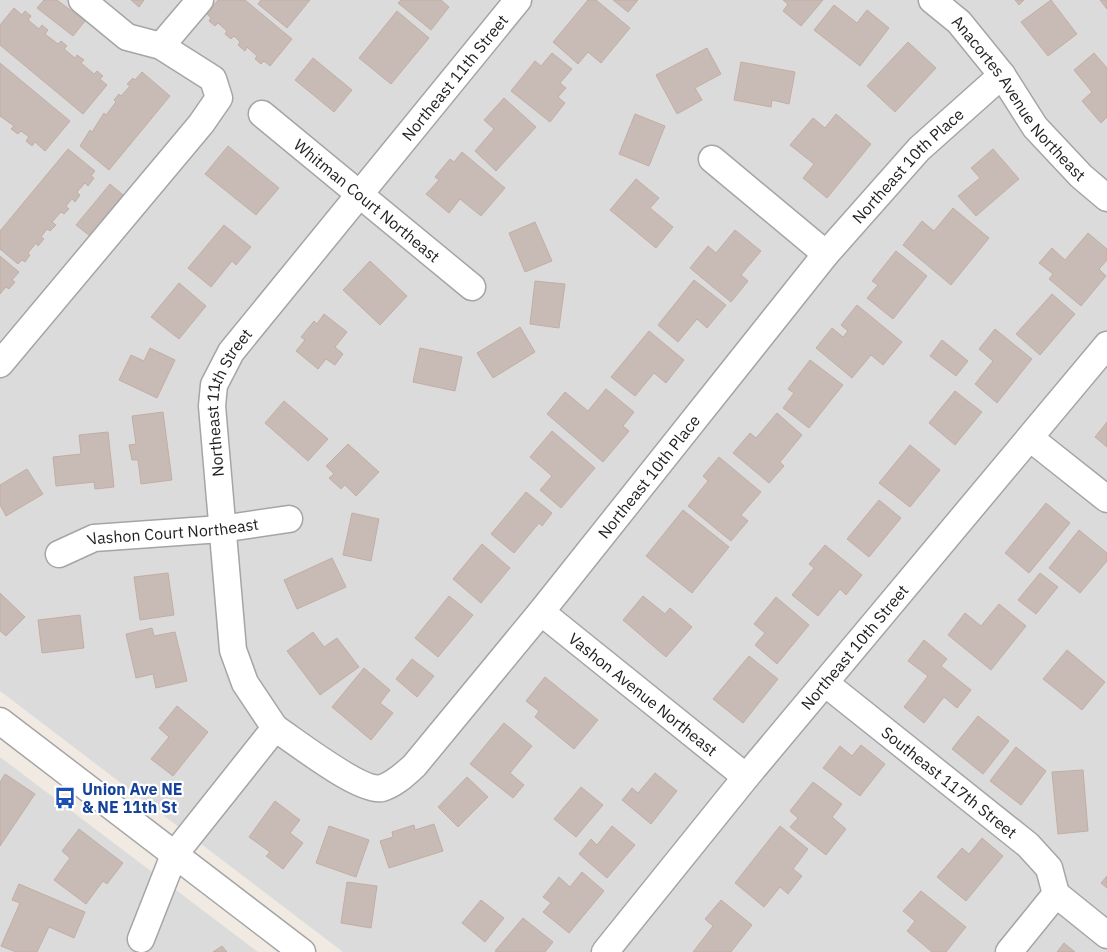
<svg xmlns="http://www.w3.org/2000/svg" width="1107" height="952" viewBox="0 0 1107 952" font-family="'IBM Plex Sans',sans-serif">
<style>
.residential{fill:#dcdbdb}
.building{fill:#c8bbb6;stroke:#c2aea4}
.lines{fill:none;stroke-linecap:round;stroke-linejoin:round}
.minor-casing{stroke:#a5a5a5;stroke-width:29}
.minor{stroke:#fff;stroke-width:26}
.labels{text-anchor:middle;stroke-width:4.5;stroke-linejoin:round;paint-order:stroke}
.street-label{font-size:16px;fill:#1e1e1e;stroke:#fff}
.transit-label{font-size:16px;font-weight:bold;fill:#164399;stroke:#fff;text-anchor:start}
</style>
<rect width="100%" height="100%" fill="#f0eae3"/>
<path class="residential" d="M 0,0 L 1107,0 L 1107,952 L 343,952 L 0,691 Z
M 0,757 L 258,952 L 0,952 Z"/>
<path class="building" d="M 44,0 L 57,0 L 85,21 L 73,36 L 37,8 Z
M 131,0 L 144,0 L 139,7 Z
M 218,0 L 245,0 L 292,39 L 270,66 L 264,61 L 261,64 L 255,59 L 257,56 L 247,47 L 245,51 L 238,45 L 240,42 L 234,36 L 231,39 L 225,34 L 227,31 L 218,23 L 215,26 L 209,21 L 211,18 L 207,14 Z
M 261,0 L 310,0 L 287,28 L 258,4 Z
M 401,0 L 441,0 L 449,7 L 431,30 L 398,3 Z
M 588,0 L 596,0 L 630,28 L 601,63 L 588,52 L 578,64 L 553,42 Z
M 613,0 L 638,0 L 628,12 Z
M 783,0 L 823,0 L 801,26 L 783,11 L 788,4 Z
M 1015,0 L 1024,0 L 1019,5 Z
M 1051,0 L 1077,34 L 1048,56 L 1021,22 Z
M 1100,0 L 1107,0 L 1107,9 Z
M 834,5 L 857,23 L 867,10 L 889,28 L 860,66 L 814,30 Z
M 14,8 L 22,15 L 25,11 L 31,16 L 28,20 L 39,29 L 42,25 L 48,30 L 45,34 L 58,44 L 61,41 L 67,46 L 64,49 L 75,58 L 77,55 L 84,60 L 81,63 L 94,74 L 97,71 L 103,76 L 100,79 L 107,85 L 83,114 L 0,45 L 0,25 Z
M 397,11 L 429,38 L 391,84 L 359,58 Z
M 908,42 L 936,68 L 895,112 L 867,86 Z
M 707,48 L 721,74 L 695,88 L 702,100 L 677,114 L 656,75 Z
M 552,53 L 572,69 L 560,83 L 566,88 L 558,97 L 565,103 L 550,122 L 511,91 L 535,61 L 541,66 Z
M 1094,53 L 1107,68 L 1107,117 L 1101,123 L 1082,101 L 1092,92 L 1074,70 Z
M 313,58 L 352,90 L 334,112 L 295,80 Z
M 741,62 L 795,72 L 789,104 L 772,100 L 771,107 L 734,100 Z
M 0,63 L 70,121 L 45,151 L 35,142 L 32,146 L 26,141 L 29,137 L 21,131 L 18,134 L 11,129 L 14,126 L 0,116 Z
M 142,72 L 170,96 L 109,170 L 80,146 L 90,130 L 92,132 L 104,113 L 106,115 L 116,102 L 114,100 L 119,94 L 121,96 L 130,86 L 127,84 L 133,78 L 135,80 Z
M 504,98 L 536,127 L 496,171 L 475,151 L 494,129 L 484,120 Z
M 635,114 L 665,126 L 649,166 L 619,154 Z
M 836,114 L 871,144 L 827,198 L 803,178 L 814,164 L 790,145 L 813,118 L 825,128 Z
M 228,146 L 279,188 L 256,215 L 205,174 Z
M 68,149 L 95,171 L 91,176 L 94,178 L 88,186 L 85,183 L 77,192 L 80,195 L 75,202 L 72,199 L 66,206 L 69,209 L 64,214 L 61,212 L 52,222 L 56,225 L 50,231 L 47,229 L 41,237 L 44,239 L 38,246 L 36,243 L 28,253 L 30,255 L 25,262 L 22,260 L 18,264 L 0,249 L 0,231 Z
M 993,149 L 1019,179 L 976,216 L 958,196 L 980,178 L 971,168 Z
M 462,152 L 505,188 L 481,216 L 460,199 L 449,213 L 426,194 L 439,180 L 435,177 L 450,159 L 454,162 Z
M 636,179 L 659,198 L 650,208 L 673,227 L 656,248 L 610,210 Z
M 110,184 L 123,195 L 90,236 L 76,225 Z
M 953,208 L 989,238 L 951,285 L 903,245 L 922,221 L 934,231 Z
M 535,222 L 552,261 L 525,272 L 509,233 Z
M 224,225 L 251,247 L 236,265 L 232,261 L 211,287 L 188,268 Z
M 735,230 L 761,251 L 741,275 L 748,281 L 731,302 L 690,268 L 708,246 L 716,253 Z
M 1088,233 L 1107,249 L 1107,260 L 1099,269 L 1106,276 L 1081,306 L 1049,279 L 1053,274 L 1039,263 L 1052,248 L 1065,260 Z
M 896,251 L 927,276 L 893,319 L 867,298 L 878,285 L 872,281 Z
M 0,256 L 19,272 L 12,280 L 15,282 L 9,289 L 6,287 L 0,294 Z
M 370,261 L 407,296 L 380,325 L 343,290 Z
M 694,280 L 726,305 L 707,328 L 697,319 L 678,342 L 658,325 Z
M 535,281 L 565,284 L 559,328 L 530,324 Z
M 179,283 L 206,306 L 179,339 L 151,317 Z
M 1052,294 L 1075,314 L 1040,355 L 1016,334 Z
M 857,305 L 902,342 L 883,365 L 871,355 L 852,378 L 816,348 L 832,328 L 843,337 L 848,331 L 841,325 Z
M 324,314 L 347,332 L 335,347 L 343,354 L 335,365 L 326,359 L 318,369 L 296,351 L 305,340 L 301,337 L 314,321 L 317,324 Z
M 520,327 L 535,352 L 493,378 L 477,353 Z
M 995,329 L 1032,359 L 997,403 L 975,384 L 993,361 L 979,349 Z
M 649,331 L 684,360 L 666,383 L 654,373 L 635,396 L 611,377 Z
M 942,340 L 968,361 L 956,376 L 930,356 Z
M 150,348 L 175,360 L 157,398 L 119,380 L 131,355 L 144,361 Z
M 420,348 L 462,357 L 455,391 L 413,382 Z
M 810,360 L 843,385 L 809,428 L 783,408 L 794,393 L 788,389 Z
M 606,389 L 634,412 L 623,426 L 629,431 L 603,462 L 547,414 L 565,392 L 588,411 Z
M 955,391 L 982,412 L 955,445 L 929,423 Z
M 284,401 L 328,439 L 308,461 L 265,423 Z
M 163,412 L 172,480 L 141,484 L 138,460 L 132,460 L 129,445 L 136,444 L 132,416 Z
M 777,413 L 802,435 L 780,462 L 784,466 L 769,483 L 733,453 L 750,433 L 756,438 Z
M 1107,422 L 1107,447 L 1095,437 Z
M 552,431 L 595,468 L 561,508 L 540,490 L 552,476 L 530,457 Z
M 108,432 L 114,487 L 95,489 L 94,482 L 56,486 L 53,457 L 81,454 L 79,435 Z
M 348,444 L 379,472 L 356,496 L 345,485 L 341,489 L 329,478 L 334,474 L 326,466 Z
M 910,445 L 940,470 L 910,507 L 879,483 Z
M 719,457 L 761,492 L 741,515 L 748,521 L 731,541 L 688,506 L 708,481 L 703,476 Z
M 27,469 L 43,494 L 6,516 L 0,505 L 0,485 Z
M 526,492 L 552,513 L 542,526 L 539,523 L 514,553 L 491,534 Z
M 879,500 L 901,518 L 869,557 L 847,539 Z
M 1046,503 L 1070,523 L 1029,573 L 1005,553 Z
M 683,510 L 729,547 L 692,593 L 646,556 Z
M 352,513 L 379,519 L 371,561 L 343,555 Z
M 1079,530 L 1107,553 L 1107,561 L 1080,593 L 1049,568 Z
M 482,544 L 510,568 L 481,603 L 453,579 Z
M 825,545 L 862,575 L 846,595 L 840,589 L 818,616 L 792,595 L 814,568 L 809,564 Z
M 332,558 L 346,587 L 297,609 L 284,580 Z
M 168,573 L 174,615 L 140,620 L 134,577 Z
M 1040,573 L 1058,587 L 1036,614 L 1018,600 Z
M 0,593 L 25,617 L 6,636 L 0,631 Z
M 449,596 L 473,615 L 438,657 L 415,638 Z
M 643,596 L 665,614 L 670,608 L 692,627 L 666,657 L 623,620 Z
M 776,597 L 809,625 L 777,664 L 755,645 L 765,633 L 754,624 Z
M 999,604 L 1026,626 L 991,670 L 948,635 L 965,613 L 981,626 Z
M 80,615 L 84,648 L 42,653 L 38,620 Z
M 152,628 L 154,636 L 175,632 L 187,681 L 156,688 L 153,674 L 136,678 L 126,634 Z
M 313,632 L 324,647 L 337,638 L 359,667 L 320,695 L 287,651 Z
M 924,640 L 947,659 L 941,666 L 971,690 L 957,708 L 944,697 L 924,723 L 904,707 L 928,676 L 908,661 Z
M 1067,650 L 1105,682 L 1082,710 L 1043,679 Z
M 749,656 L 778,679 L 743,723 L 713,699 Z
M 412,659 L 434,676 L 417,697 L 396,679 Z
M 364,668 L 390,690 L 380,703 L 393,713 L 371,740 L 332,707 Z
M 545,677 L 598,720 L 574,749 L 535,717 L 539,711 L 526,701 Z
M 177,706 L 208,732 L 173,776 L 151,759 L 169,737 L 159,728 Z
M 978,716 L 1009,741 L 983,774 L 952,749 Z
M 504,723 L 532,746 L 510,773 L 524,785 L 513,798 L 470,764 Z
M 861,745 L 885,764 L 860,796 L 823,768 L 840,746 L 852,756 Z
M 1016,747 L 1046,771 L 1021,805 L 990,781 Z
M 1083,770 L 1088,831 L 1058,834 L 1052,772 Z
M 655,773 L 677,791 L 651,824 L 622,800 L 632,788 L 638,793 Z
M 5,774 L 35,794 L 0,846 L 0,782 Z
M 467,777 L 488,797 L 458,827 L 438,807 Z
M 813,782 L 842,804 L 832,817 L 846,829 L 826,855 L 790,827 L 798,818 L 790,811 Z
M 581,787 L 603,805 L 576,837 L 554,819 Z
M 275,801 L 300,820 L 290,833 L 303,843 L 283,869 L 266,856 L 270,852 L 249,837 Z
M 434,824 L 443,851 L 389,868 L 380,841 L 393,837 L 392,832 L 414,825 L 415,830 Z
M 329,826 L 369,840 L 356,877 L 316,863 Z
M 612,826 L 635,845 L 607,878 L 579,854 L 591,839 L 597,845 Z
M 780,826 L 808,849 L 793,869 L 802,876 L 788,894 L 780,887 L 764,907 L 735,883 Z
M 79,829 L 123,863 L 107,884 L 103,881 L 86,904 L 54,880 L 70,858 L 62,851 Z
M 982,838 L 1003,856 L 966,901 L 937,877 L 962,848 L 969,854 Z
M 582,872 L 604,891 L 569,933 L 543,912 L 551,903 L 543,897 L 559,877 L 570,887 Z
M 1107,876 L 1107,888 L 1101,883 Z
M 347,882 L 377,886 L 371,928 L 341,923 Z
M 19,884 L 85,912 L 74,938 L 49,927 L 37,952 L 16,952 L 1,946 L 20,903 L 12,900 Z
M 921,891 L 966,927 L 946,952 L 932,952 L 907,931 L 915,921 L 903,911 Z
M 481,900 L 504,918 L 485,942 L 462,923 Z
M 721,900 L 752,925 L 731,952 L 693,952 L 713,926 L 705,919 Z
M 523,918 L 553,942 L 545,952 L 497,952 L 495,951 Z
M 1064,943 L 1075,952 L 1057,952 Z
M 222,946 L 227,952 L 213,952 Z"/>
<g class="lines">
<g class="minor-casing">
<g id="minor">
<path id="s1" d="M 932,0 L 959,22 L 1002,75 L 1035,127 L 1081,176 L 1107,198"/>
<path d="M 161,46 L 200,0"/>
<path id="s2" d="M 262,114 L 472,287"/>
<path d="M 712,159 L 826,254"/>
<path d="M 0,364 L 201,124 L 219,98 L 213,79 L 161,46 L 127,37 L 82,0"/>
<path d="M 1030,438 L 1107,499"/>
<path id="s3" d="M 59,554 L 94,538 L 221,529 L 289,519"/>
<path id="s4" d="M 541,612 L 746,777"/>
<path id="s5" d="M 825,683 L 1028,845 L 1049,868 L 1056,894"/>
<path d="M 0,721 L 302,952"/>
<path id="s6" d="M 275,728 C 295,741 361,793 382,788 C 395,784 405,774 414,766 L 541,612 L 826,254 L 919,149 L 1002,75"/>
<path d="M 1056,894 L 1107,935"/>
<path id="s7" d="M 141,939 L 174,855 L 275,728 L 245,683 L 233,650 L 212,406 L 214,385 L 231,352 L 518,0"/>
<path id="s8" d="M 605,952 L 746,777 L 1107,345"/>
<path d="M 1009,952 L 1056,894"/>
</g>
</g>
<use href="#minor" class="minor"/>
</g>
<defs>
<g id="bus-bare" transform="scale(1.725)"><path d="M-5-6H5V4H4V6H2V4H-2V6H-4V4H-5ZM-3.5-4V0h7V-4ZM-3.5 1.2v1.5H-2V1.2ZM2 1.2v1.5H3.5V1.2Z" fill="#1a4fb4" stroke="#fff" stroke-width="2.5" paint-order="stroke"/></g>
</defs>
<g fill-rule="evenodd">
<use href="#bus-bare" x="65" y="798"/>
</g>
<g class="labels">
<g class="street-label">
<text dy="6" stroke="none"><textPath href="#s7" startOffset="999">Northeast 11th Street</textPath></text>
<text dy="6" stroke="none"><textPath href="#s1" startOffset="132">Anacortes Avenue Northeast</textPath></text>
<text dy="6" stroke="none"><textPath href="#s6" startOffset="941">Northeast 10th Place</textPath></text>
<text dy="6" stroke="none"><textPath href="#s2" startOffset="136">Whitman Court Northeast</textPath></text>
<text dy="6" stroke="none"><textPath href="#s7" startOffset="594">Northeast 11th Street</textPath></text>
<text dy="6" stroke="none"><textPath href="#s6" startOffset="536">Northeast 10th Place</textPath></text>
<text dy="6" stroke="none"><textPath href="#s3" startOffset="118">Vashon Court Northeast</textPath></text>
<text dy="6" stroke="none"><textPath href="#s8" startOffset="394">Northeast 10th Street</textPath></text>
<text dy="6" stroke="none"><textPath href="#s4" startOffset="131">Vashon Avenue Northeast</textPath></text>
<text dy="6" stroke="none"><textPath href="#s5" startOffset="159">Southeast 117th Street</textPath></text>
</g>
<g class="transit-label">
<text x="82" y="795">Union Ave NE<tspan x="82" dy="18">&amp; NE 11th St</tspan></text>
</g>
</g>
</svg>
